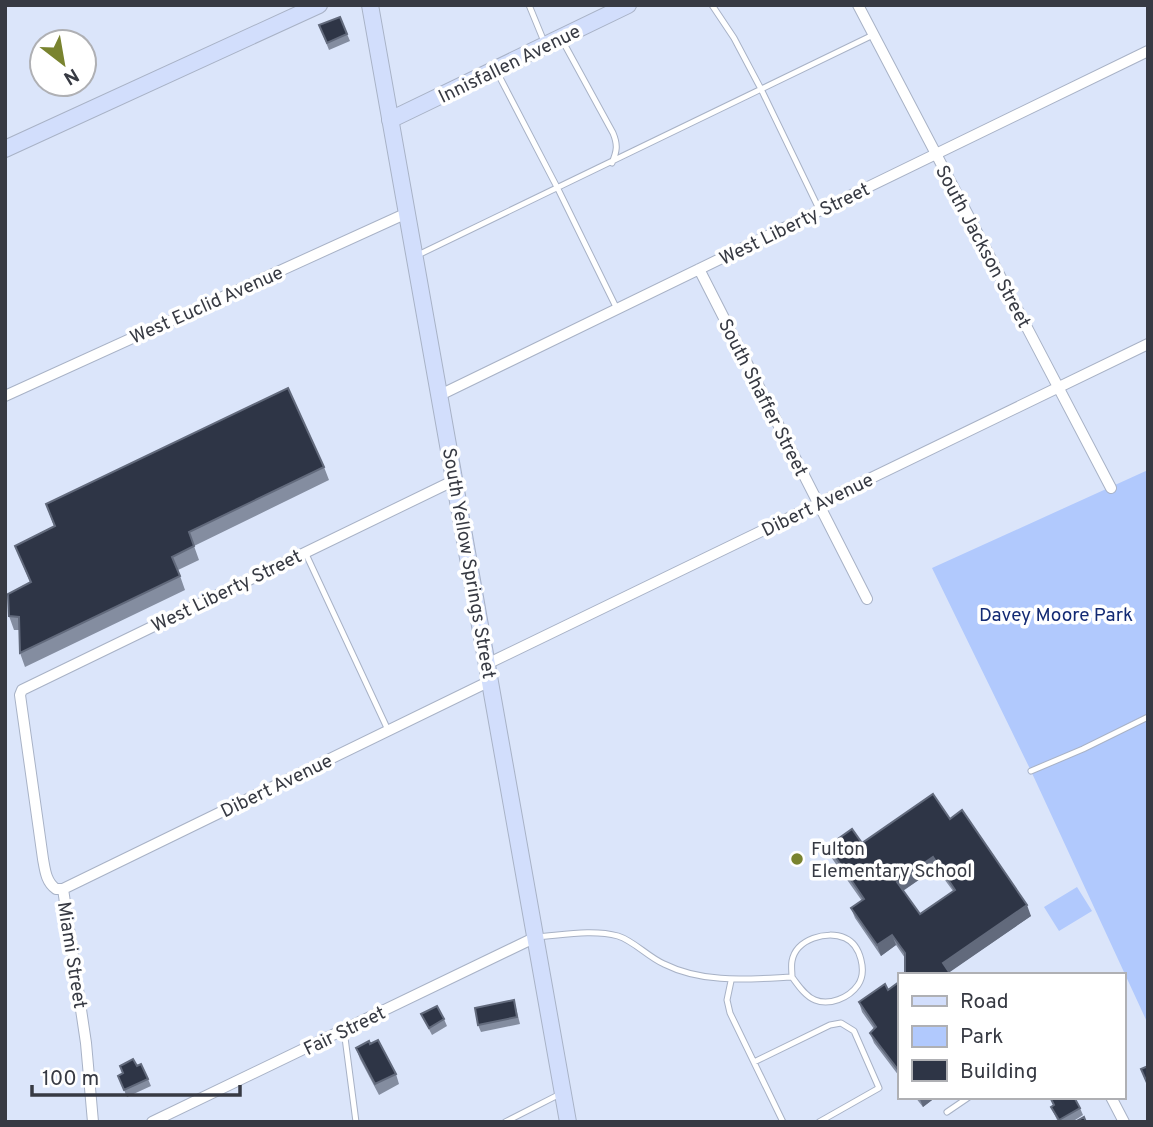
<svg xmlns="http://www.w3.org/2000/svg" width="1153" height="1127" viewBox="0 0 1153 1127" font-family="Overpass,sans-serif">
<style>
.green{fill:#b1c9fd}
.lines{fill:none;stroke-linecap:round;stroke-linejoin:round}
.lane-casing{stroke:#a8b2c6;stroke-width:7}
.street-casing{stroke:#a8b2c6;stroke-width:12}
.secondary-casing{stroke:#a8b2c6;stroke-width:18}
.lane{stroke:#fff;stroke-width:5}
.street{stroke:#fff;stroke-width:10}
.secondary{stroke:#d2defc;stroke-width:16}
.wall{fill:#848da0;fill-rule:evenodd}
.shaded-wall{fill:#626a7c}
.building{fill:#2e3546;stroke:#626a7c;stroke-width:2;fill-rule:evenodd}
.poi-dot{fill:#79832f;stroke:#fff;stroke-width:2.5}
.labels{text-anchor:middle;stroke-width:7;stroke-linejoin:round;paint-order:stroke}
.street-label{font-size:19px;fill:#373a43;stroke:#fff}
.park-label{font-size:19px;fill:#142b74;stroke:#fff}
.poi-label{font-size:19px;fill:#373a43;stroke:#fff;text-anchor:start}
</style>
<rect width="100%" height="100%" fill="#dbe5fa"/>
<path class="green" d="M 1148,470 L 1148,1024 L 1031,771 L 932,568 Z
M 1077,887 L 1092,911 L 1059,931 L 1044,907 Z"/>
<g class="lines">
<g class="lane-casing">
<path id="lane" d="M 529,5 L 545,44
M 712,5 L 734,38 L 761,89 L 820,211
M 561,38 L 613,133 C 618,145 617,151 612,163
M 497,72 L 558,189 L 617,309
M 418,255 L 873,35
M 305,552 L 388,730
M 1031,771 L 1083,749 L 1148,717
M 537,937 C 563,935 593,929 618,936 C 634,941 648,957 664,964 C 704,984 750,979 792,977 C 798,985 805,996 815,1000 C 829,1006 849,998 858,985 C 867,972 861,945 845,938 C 827,930 796,939 792,961 C 791,966 792,972 792,977
M 731,981 L 727,1000 L 730,1013 L 783,1122
M 344,1030 L 356,1122
M 754,1062 L 830,1025 L 841,1023 L 854,1031 L 879,1088 L 819,1122
M 947,1112 L 969,1097
M 505,1122 L 562,1093"/>
</g>
<g class="street-casing">
<path id="street" d="M 858,5 L 1111,488
M 699,269 L 867,599
M 440,395 L 1148,51
M 5,396 L 407,213
M 487,664 L 1148,344
M 63,889 L 56,889 C 46,882 45,870 43,859 L 20,695 L 22,690 L 455,480
M 63,889 L 490,681
M 63,889 L 86,1043 L 93,1122
M 1111,1097 L 1124,1122
M 152,1122 L 536,937"/>
</g>
<g class="secondary-casing">
<path id="secondary" d="M 370,5 L 568,1122
M 390,120 L 628,5
M 5,149 L 319,5"/>
</g>
<use href="#lane" class="lane"/>
<use href="#street" class="street"/>
<use href="#secondary" class="secondary"/>
</g>
<path class="wall" d="M 340,17 L 350,41 L 329,50 L 319,25 Z
M 324,467 L 329,480 L 194,546 L 199,560 L 178,570 L 185,590 L 25,667 L 20,653 L 19,630 L 14,630 L 9,616 L 30,582 L 15,546 L 54,526 L 46,504 Z
M 950,819 L 1031,916 L 949,972 L 905,958 L 896,945 L 881,956 L 855,918 L 851,908 L 862,901 L 831,857 L 828,846 L 862,843 ZM 936,868 L 953,891 L 920,914 L 903,891 Z
M 899,982 L 899,1076 L 874,1043 L 870,1033 L 874,1029 L 862,1012 L 859,1002 L 888,990 Z
M 514,1000 L 520,1024 L 481,1032 L 478,1025 Z
M 421,1014 L 444,1019 L 447,1026 L 432,1035 Z
M 356,1048 L 396,1074 L 399,1084 L 379,1095 L 360,1059 Z
M 120,1066 L 137,1066 L 148,1079 L 151,1086 L 127,1097 L 118,1076 L 122,1073 Z
M 915,1097 L 936,1097 L 923,1107 Z
M 1050,1097 L 1080,1108 L 1083,1115 L 1072,1122 L 1058,1122 L 1051,1107 L 1053,1105 Z"/>
<path class="shaded-wall" d="M 933,857 L 936,868 L 901,892 L 897,882 Z
M 1027,905 L 1031,916 L 947,974 L 943,963 Z
M 892,935 L 896,945 L 881,956 L 877,945 Z
M 919,1097 L 936,1097 L 923,1107 Z"/>
<path class="building" d="M 340,17 L 347,34 L 327,43 L 319,25 Z
M 288,388 L 324,467 L 189,532 L 194,546 L 172,557 L 180,576 L 20,653 L 19,617 L 9,616 L 8,594 L 31,582 L 15,546 L 55,526 L 46,504 Z
M 933,794 L 950,819 L 962,810 L 1027,905 L 943,963 L 951,975 L 905,975 L 905,953 L 892,935 L 877,945 L 851,908 L 864,899 L 828,846 L 852,829 L 862,843 ZM 933,857 L 955,890 L 920,914 L 897,882 Z
M 899,982 L 899,1071 L 870,1033 L 876,1027 L 859,1002 L 885,984 L 888,990 Z
M 514,1000 L 517,1017 L 478,1025 L 475,1008 Z
M 437,1006 L 444,1019 L 429,1028 L 421,1014 Z
M 378,1040 L 396,1074 L 375,1084 L 356,1048 L 369,1041 L 370,1044 Z
M 133,1059 L 137,1066 L 141,1064 L 148,1079 L 124,1090 L 118,1076 L 123,1073 L 120,1066 Z
M 1148,1066 L 1148,1085 L 1141,1069 Z
M 1050,1097 L 1074,1097 L 1080,1108 L 1059,1120 L 1051,1107 L 1054,1105 Z
M 1084,1117 L 1086,1122 L 1075,1122 Z"/>
<circle class="poi-dot" cx="797" cy="859" r="7"/>
<g class="labels">
<g class="street-label">
<text transform="translate(509 63) rotate(-26)" y="7">Innisfallen Avenue</text>
<text transform="translate(794 223) rotate(-26)" y="7">West Liberty Street</text>
<text transform="translate(984 246) rotate(62)" y="7">South Jackson Street</text>
<text transform="translate(206 304) rotate(-24)" y="7">West Euclid Avenue</text>
<text transform="translate(764 397) rotate(63)" y="7">South Shaffer Street</text>
<text transform="translate(817 504) rotate(-26)" y="7">Dibert Avenue</text>
<text transform="translate(470 563) rotate(80)" y="7">South Yellow Springs Street</text>
<text transform="translate(226 590) rotate(-26)" y="7">West Liberty Street</text>
<text transform="translate(276 785) rotate(-26)" y="7">Dibert Avenue</text>
<text transform="translate(73 955) rotate(81)" y="7">Miami Street</text>
<text transform="translate(344 1030) rotate(-26)" y="7">Fair Street</text>
</g>
<g class="park-label">
<text x="1056" y="621">Davey Moore Park</text>
</g>
<g class="poi-label">
<text x="811" y="855">Fulton<tspan x="811" dy="22">Elementary School</tspan></text>
</g>
</g>
<rect width="1153" height="1127" fill="none" stroke="#373a43" stroke-width="14"/>
<rect x="898" y="973" width="228" height="126" fill="#ffffff" stroke="#afb0b4" stroke-width="2"/>
<rect x="912" y="996" width="35" height="10" fill="#d2defc" stroke="#afb0b4" stroke-width="2"/>
<text x="960" y="1008" font-size="21" fill="#373a43">Road</text>
<rect x="912" y="1026" width="35" height="21" fill="#b1c9fd" stroke="#afb0b4" stroke-width="2"/>
<text x="960" y="1043" font-size="21" fill="#373a43">Park</text>
<rect x="912" y="1060" width="35" height="21" fill="#2e3546" stroke="#afb0b4" stroke-width="2"/>
<text x="960" y="1078" font-size="21" fill="#373a43">Building</text>
<g transform="translate(63 63) rotate(149)"><circle r="33" fill="#ffffff" stroke="#afb0b4" stroke-width="2"/>
<path d="M0-5L12 26L0 18L-12 26Z" fill="#79832f"/>
<text y="-10" font-size="19" font-weight="bold" text-anchor="middle" fill="#373a43">N</text>
</g>
<path d="M32 1085v10h208v-10" fill="none" stroke="#373a43" stroke-width="3.5"/>
<text x="42" y="1085" font-size="21" fill="#373a43" stroke="#ffffff" stroke-width="5" paint-order="stroke">100 m</text>
</svg>
